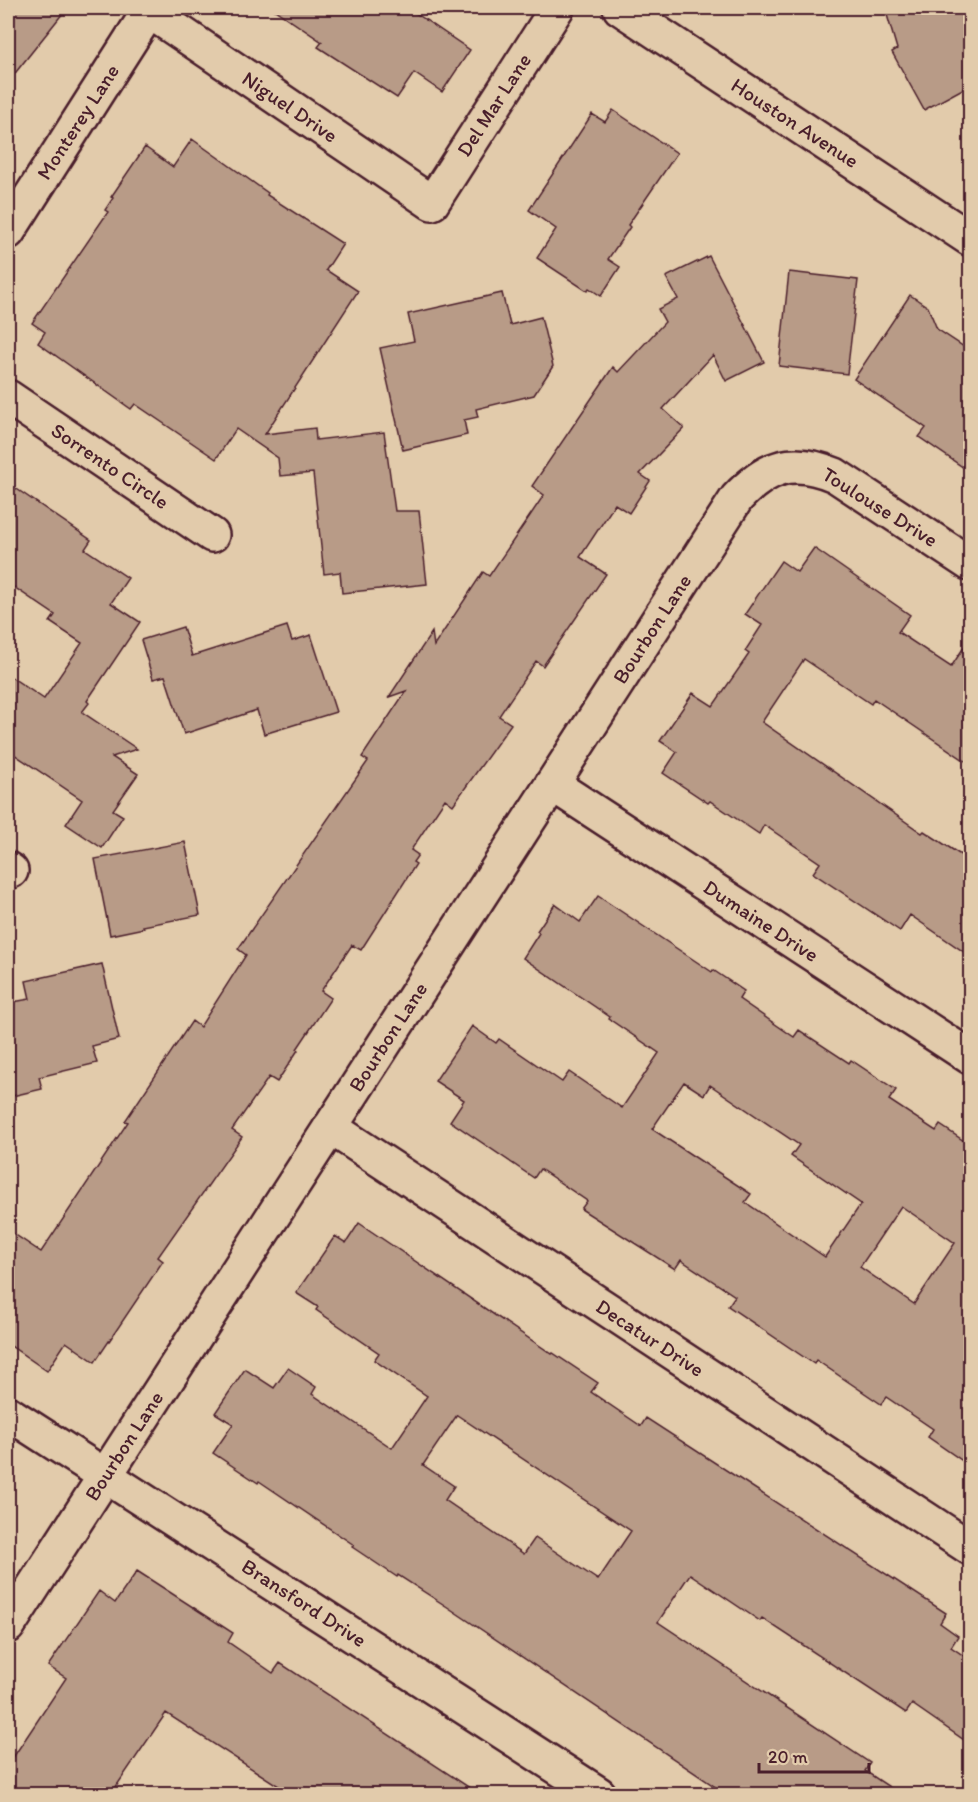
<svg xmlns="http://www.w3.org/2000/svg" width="978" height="1802" viewBox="0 0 978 1802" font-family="Itim,sans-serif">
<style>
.building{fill:#b89b87;stroke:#4a1f2b;stroke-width:1.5;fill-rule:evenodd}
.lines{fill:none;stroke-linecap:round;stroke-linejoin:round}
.minor-casing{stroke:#4a1f2b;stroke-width:38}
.minor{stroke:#e2cbab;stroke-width:33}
.labels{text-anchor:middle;stroke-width:4.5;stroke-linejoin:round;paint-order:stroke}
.street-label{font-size:21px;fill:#4a1f2b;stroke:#e2cbab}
</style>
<rect width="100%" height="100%" fill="#e2cbab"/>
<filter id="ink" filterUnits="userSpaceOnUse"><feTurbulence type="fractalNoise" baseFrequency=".0167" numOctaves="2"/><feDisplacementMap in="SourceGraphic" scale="12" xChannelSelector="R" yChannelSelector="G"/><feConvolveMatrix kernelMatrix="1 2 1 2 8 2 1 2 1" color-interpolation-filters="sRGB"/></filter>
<g filter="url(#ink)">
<path class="building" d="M 8,8 L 67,8 L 8,82 Z
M 272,8 L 408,8 L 470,50 L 442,92 L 414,73 L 397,98 L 318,47 L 322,42 Z
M 885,8 L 970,8 L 970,85 L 924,110 L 892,52 L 897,49 Z
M 613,110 L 677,153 L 628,225 L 630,227 L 608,259 L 620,267 L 601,296 L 589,288 L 587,291 L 537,258 L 556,229 L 529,210 L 592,114 L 605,122 Z
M 192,139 L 268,193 L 267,195 L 343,244 L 326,270 L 358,291 L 265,434 L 315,428 L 316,440 L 384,432 L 395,511 L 419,511 L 427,584 L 342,593 L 340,572 L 324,574 L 313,473 L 280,476 L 278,458 L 236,429 L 216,459 L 135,404 L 131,409 L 38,343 L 45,332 L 32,323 L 108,212 L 105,210 L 113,198 L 111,197 L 145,147 L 173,167 Z
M 709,256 L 764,362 L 726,381 L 713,355 L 663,409 L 684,428 L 640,474 L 650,481 L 629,513 L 615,504 L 580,557 L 606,574 L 543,666 L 536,661 L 499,716 L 511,724 L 453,805 L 445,799 L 411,850 L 418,855 L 413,862 L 416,864 L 361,950 L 352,945 L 321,991 L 331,998 L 297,1049 L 298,1050 L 277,1082 L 269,1077 L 232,1130 L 242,1137 L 158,1257 L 163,1261 L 95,1362 L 66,1342 L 47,1371 L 8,1344 L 8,1230 L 41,1252 L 128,1122 L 125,1121 L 192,1021 L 200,1027 L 246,955 L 238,949 L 368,761 L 362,757 L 406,691 L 389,697 L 432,632 L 434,646 L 483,572 L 489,576 L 544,495 L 532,486 L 613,367 L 618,372 L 665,322 L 658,309 L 678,299 L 666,277 Z
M 789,272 L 858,280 L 847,374 L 779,366 Z
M 502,293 L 510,325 L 541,317 L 553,366 L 534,395 L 476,409 L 478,417 L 464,420 L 467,435 L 403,450 L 380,348 L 414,341 L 408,314 Z
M 910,295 L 928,307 L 937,329 L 970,351 L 970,472 L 919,437 L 926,428 L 854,379 Z
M 8,483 L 91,540 L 85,549 L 128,578 L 111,603 L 140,622 L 87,701 L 89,703 L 82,712 L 137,749 L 112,757 L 138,774 L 113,810 L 123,816 L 102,848 L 66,824 L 82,800 L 8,750 L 8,675 L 44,699 L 82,643 L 50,622 L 55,615 L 8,583 Z
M 814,548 L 910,615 L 898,632 L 951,667 L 970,638 L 970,764 L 874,699 L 871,704 L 804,659 L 762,722 L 922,833 L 924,831 L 970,861 L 970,956 L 910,915 L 900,931 L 813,873 L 820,863 L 764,825 L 759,834 L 710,801 L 708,803 L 663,773 L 677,752 L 660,741 L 693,693 L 713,706 L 749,654 L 745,651 L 762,625 L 745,614 L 781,561 L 797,572 Z
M 287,626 L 292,641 L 311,635 L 336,712 L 264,734 L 257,710 L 184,734 L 165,676 L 153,679 L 141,640 L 183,627 L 192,656 Z
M 185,842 L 200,915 L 143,926 L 144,928 L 110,935 L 95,859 Z
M 598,896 L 712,972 L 713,970 L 744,991 L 739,999 L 794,1037 L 799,1030 L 849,1063 L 851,1060 L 896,1090 L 889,1100 L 936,1131 L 940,1125 L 970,1145 L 970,1466 L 928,1437 L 933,1429 L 886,1397 L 881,1404 L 816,1360 L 814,1364 L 728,1306 L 735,1296 L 681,1260 L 675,1269 L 581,1209 L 587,1201 L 540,1169 L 534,1178 L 450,1121 L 464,1100 L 435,1081 L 472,1026 L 496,1043 L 499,1039 L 562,1082 L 569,1072 L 622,1108 L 659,1053 L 609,1019 L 610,1017 L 523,958 L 539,933 L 537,931 L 555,904 L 580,922 ZM 684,1082 L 704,1095 L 710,1085 L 799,1145 L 791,1156 L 861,1204 L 825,1257 L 745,1202 L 751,1194 L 652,1129 ZM 901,1206 L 955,1243 L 914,1304 L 860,1267 Z
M 102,964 L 119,1039 L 92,1046 L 97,1063 L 39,1077 L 42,1089 L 8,1097 L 8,1003 L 30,999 L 26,981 Z
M 359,1223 L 552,1354 L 553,1353 L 598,1383 L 591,1392 L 641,1426 L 646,1418 L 946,1613 L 940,1623 L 958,1636 L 951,1647 L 970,1660 L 970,1744 L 912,1704 L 906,1713 L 762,1618 L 760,1621 L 690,1574 L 658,1622 L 870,1763 L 865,1771 L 900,1794 L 726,1794 L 449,1608 L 398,1575 L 397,1577 L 352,1547 L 354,1545 L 259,1481 L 258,1483 L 213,1453 L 233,1424 L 215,1413 L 245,1369 L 274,1388 L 288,1368 L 316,1387 L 312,1394 L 392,1448 L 427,1396 L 374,1360 L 379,1353 L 316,1310 L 318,1307 L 296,1293 L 335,1236 L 346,1243 ZM 457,1415 L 631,1531 L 598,1580 L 535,1538 L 524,1554 L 445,1500 L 454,1486 L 423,1465 Z
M 137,1571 L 233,1633 L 228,1642 L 273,1673 L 280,1663 L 479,1794 L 291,1794 L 166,1713 L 111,1794 L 8,1794 L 8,1765 L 66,1678 L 48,1666 L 99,1591 L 115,1603 Z"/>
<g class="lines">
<g class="minor-casing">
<path id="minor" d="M 620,8 L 970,239
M 8,232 L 149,11 L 432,203 L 557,8
M 8,397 L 212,535
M 552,784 L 970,1057
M 8,869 L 11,871
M 330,1127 L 970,1548
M 8,1413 L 599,1794
M 8,1626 L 737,498 C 767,466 793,457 835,475 L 970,564"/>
</g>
<use href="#minor" class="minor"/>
</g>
</g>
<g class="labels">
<g class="street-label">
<text transform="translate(494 105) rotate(-57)" y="7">Del Mar Lane</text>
<text transform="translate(290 107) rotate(34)" y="7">Niguel Drive</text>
<text transform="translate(78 122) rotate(-57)" y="7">Monterey Lane</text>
<text transform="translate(795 123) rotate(33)" y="7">Houston Avenue</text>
<text transform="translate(110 466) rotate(34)" y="7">Sorrento Circle</text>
<text transform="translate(880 507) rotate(32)" y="7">Toulouse Drive</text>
<text transform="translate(652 629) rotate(-57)" y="7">Bourbon Lane</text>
<text transform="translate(761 921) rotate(33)" y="7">Dumaine Drive</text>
<text transform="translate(388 1037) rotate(-57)" y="7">Bourbon Lane</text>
<text transform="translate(650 1338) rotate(33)" y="7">Decatur Drive</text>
<text transform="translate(124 1446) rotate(-57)" y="7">Bourbon Lane</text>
<text transform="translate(304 1603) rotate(33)" y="7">Bransford Drive</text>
</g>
</g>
<rect width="978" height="1802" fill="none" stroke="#e2cbab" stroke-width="30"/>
<rect x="15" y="15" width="948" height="1772" fill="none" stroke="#4a1f2b" stroke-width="2" filter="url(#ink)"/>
<path d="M759 1763v9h110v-9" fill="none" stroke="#4a1f2b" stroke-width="3"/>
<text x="768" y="1763" font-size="18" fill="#4a1f2b" stroke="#e2cbab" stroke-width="4.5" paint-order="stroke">20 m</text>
</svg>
